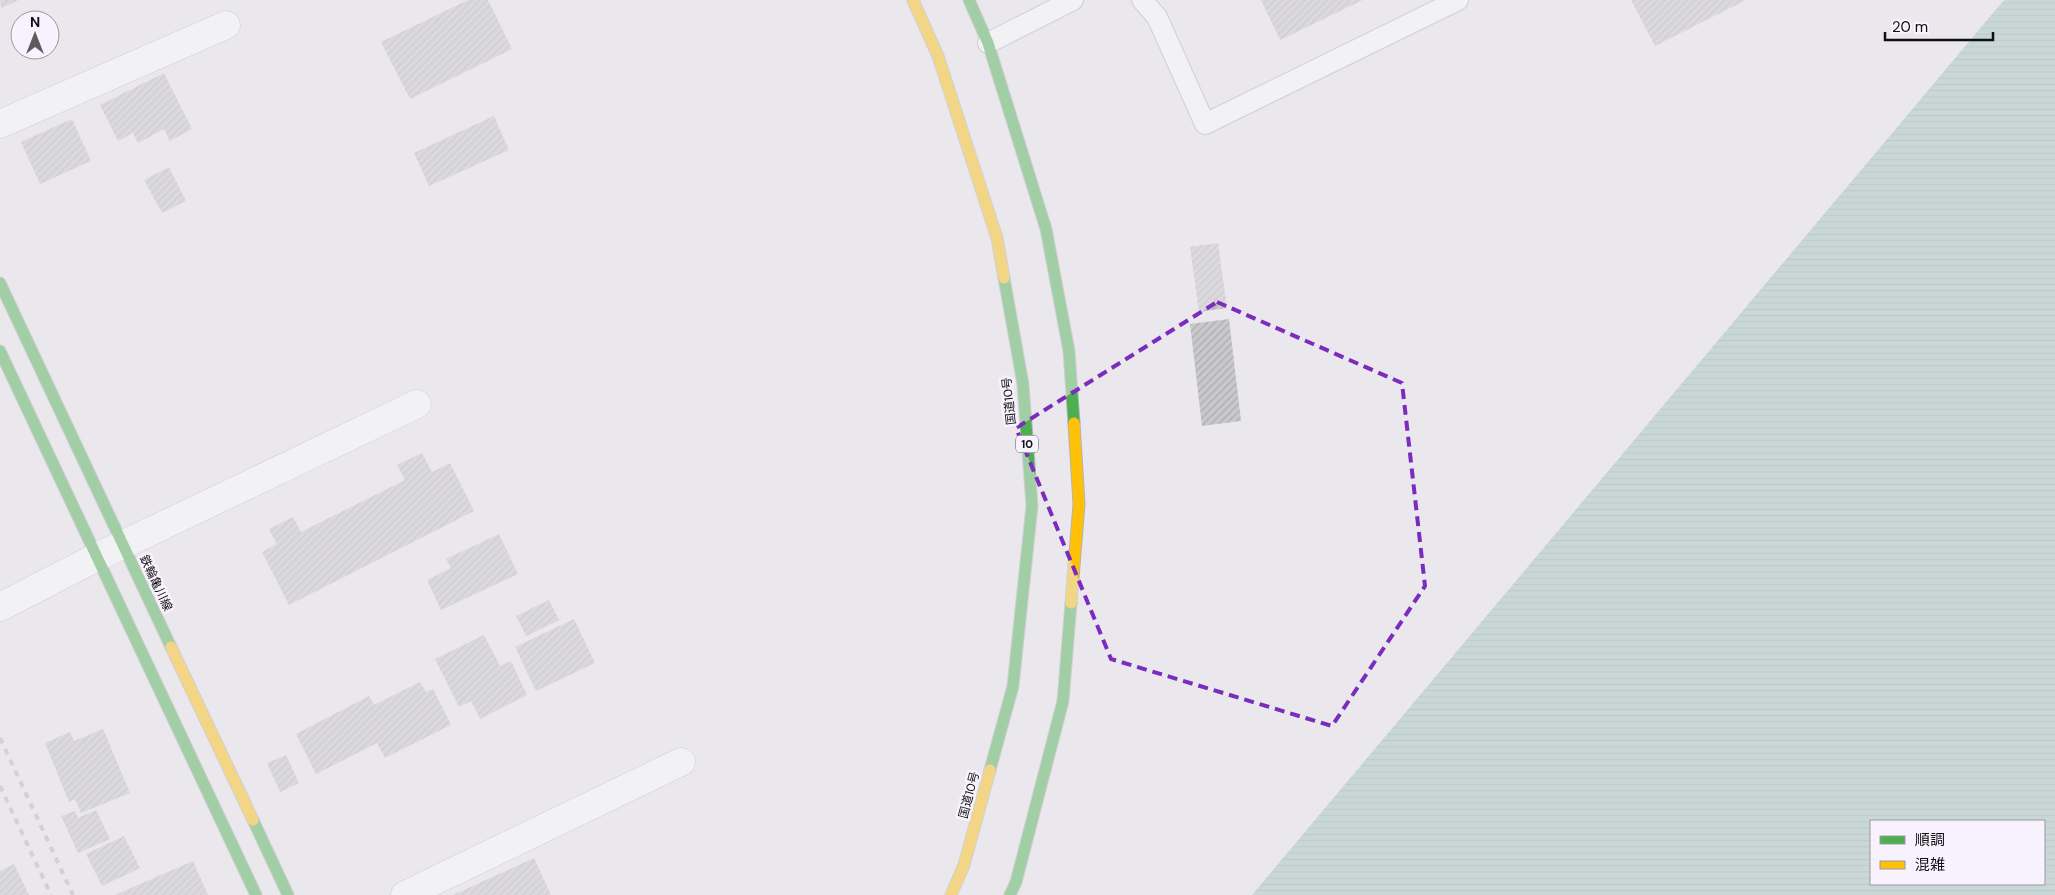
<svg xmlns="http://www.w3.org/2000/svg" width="2055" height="895" viewBox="0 0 2055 895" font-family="'DM Sans','Noto Sans JP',sans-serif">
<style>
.water{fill:url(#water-rules);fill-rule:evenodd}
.building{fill:url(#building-hatch)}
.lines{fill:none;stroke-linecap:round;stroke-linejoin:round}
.lane-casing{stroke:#b4b2b6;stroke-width:22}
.street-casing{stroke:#b4b2b6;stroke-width:29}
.fast-casing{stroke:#b4b2b6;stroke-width:13}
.slow-casing{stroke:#b4b2b6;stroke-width:13}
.lane{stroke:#fcfcfc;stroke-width:20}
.street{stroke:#fcfcfc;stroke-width:28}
.fast{stroke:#4caf50;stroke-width:11}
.slow{stroke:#ffc107;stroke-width:11}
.rail{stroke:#b6b6b7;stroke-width:4;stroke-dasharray:6 6;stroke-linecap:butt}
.marked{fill:none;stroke:#7b2cbf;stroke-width:4;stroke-dasharray:10 6;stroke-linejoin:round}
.labels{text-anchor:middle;stroke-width:5;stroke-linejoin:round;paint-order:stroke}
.shield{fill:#f7f2fd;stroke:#565359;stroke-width:1}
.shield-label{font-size:11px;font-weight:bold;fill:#110f13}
.street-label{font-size:12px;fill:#110f13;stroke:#f7f2fd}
</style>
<defs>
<pattern id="water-rules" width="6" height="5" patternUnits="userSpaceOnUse" patternTransform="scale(1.25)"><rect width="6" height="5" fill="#a3c6bb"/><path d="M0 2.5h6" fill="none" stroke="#8ba9a0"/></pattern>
<pattern id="building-hatch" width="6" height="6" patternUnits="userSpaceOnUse" patternTransform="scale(1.25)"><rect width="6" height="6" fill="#c9c8cb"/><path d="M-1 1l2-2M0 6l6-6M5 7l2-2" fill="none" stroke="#acabad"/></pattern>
</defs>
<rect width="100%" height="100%" fill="#eae8ed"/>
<path class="water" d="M 2004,0 L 2055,0 L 2055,895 L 1252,895 ZM 1871,821 L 2044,821 L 2044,884 L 1871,884 Z"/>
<path class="building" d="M 0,0 L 19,0 L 1,8 Z
M 468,0 L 488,0 L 512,49 L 410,99 L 381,42 Z
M 1261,0 L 1363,0 L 1280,40 Z
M 1631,0 L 1746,0 L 1655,46 Z
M 164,73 L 192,129 L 170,141 L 164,129 L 138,143 L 133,133 L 118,141 L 100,105 Z
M 494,116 L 509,150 L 429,186 L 414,153 Z
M 72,119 L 91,161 L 40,184 L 21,142 Z
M 169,167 L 186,201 L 162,213 L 144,180 Z
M 1218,243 L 1227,308 L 1199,312 L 1190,247 Z
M 1229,319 L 1241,421 L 1202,426 L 1190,324 Z
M 422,453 L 432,472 L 450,463 L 474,511 L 289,605 L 262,552 L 277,544 L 269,529 L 293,517 L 301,532 L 405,480 L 397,465 Z
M 499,534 L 518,574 L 441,610 L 427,580 L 451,568 L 446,559 Z
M 549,600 L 559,620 L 526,636 L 516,616 Z
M 574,619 L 595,663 L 536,691 L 515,647 Z
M 484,635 L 500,666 L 511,661 L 527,695 L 480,719 L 471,701 L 459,707 L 435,659 Z
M 420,682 L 426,692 L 433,689 L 451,725 L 385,758 L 377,743 L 316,774 L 296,734 L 369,696 L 374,705 Z
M 103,729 L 130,793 L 81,813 L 75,799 L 69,802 L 45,743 L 70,732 L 74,741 Z
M 286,755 L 299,783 L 280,792 L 267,763 Z
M 96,810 L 110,839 L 78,853 L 61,816 L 75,811 L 78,818 Z
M 124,836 L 140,868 L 102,886 L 86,854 Z
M 534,858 L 551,895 L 453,895 Z
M 193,861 L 208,895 L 115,895 Z
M 14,864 L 29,895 L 0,895 L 0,871 Z"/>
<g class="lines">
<g class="lane-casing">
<path id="lane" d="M 1142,0 L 1157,17 L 1205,124 L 1458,0
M 988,43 L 1073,0"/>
</g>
<g class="street-casing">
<path id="street" d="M 0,124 L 226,25
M 0,607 L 97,557 L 417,404
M 405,895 L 681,762"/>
</g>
<g class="fast-casing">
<path id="fast" d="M 969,0 L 988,43 L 1046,229 L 1069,351 L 1074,423
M 0,283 L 171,647
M 0,351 L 256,895
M 990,770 L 1013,686 L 1032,506 L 1023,384 L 1004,278
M 253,820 L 288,895
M 1010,895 L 1016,882 L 1063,701 L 1071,603"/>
</g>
<g class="slow-casing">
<path id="slow" d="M 913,0 L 938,56 L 997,238 L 1004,278
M 1071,603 L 1079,504 L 1074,423
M 171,647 L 253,820
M 951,895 L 964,865 L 990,770"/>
</g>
<use href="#lane" class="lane"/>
<use href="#street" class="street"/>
<use href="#fast" class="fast"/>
<use href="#slow" class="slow"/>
<path class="rail" d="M 0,738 L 73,895
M 0,786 L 51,895"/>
</g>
<path d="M0 0H2055V895H0ZM 1217,302 L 1402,383 L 1425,586 L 1332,726 L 1111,659 L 1016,428 Z" fill="#eae8ed" fill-opacity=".55" fill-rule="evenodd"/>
<path class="marked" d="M 1217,302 L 1402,383 L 1425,586 L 1332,726 L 1111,659 L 1016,428 Z"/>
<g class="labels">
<rect class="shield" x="1016" y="435.5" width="22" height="17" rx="4"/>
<g class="shield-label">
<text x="1027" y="448">10</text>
</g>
<g class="street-label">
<text transform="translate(1009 401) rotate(-96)" y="4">国道10号</text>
<text transform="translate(156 583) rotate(65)" y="4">鉄輪亀川線</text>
<text transform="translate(969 795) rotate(-75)" y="4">国道10号</text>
</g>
</g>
<rect x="1870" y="820" width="175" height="65" fill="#f7f2fd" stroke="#9b979f"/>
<rect x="1880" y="836" width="25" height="8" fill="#4caf50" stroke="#9b979f"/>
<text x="1915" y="845" font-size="15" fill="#110f13">順調</text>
<rect x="1880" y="861" width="25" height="8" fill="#ffc107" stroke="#9b979f"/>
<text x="1915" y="870" font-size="15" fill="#110f13">混雑</text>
<g transform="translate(35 35)"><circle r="24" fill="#f7f2fd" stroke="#9b979f"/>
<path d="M0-4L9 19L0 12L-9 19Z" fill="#5d5b5f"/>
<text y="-8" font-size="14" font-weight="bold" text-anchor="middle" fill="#110f13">N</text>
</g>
<path d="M1885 32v8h108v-8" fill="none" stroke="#110f13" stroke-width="2.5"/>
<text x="1892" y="32" font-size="15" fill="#110f13" stroke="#f7f2fd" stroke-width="4" paint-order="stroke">20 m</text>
</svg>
